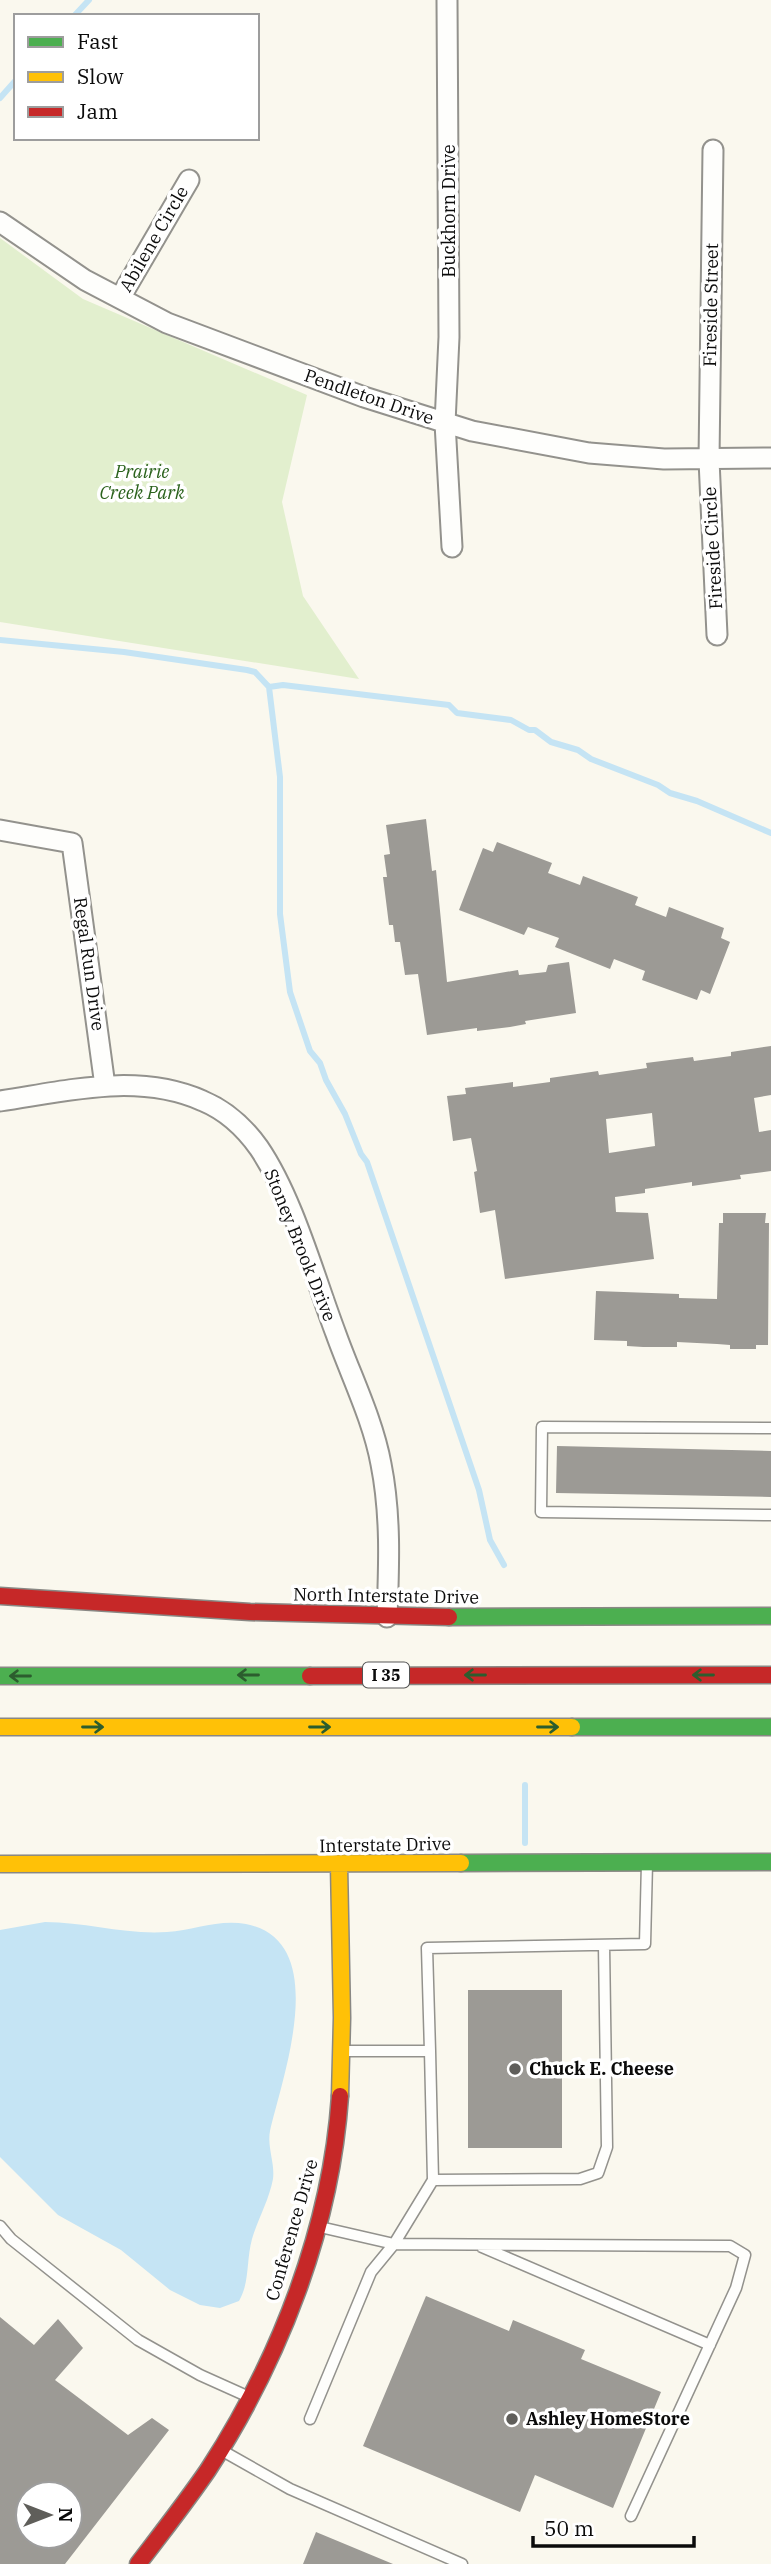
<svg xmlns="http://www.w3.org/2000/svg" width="771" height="2564" viewBox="0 0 771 2564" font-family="'IBM Plex Serif',serif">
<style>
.green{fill:#e2efce}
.water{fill:#c5e4f4}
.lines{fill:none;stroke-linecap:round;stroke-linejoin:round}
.stream{stroke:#c5e4f4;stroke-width:6}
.building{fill:#9c9a95;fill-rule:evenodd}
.lane-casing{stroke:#93928d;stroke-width:13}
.street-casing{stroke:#93928d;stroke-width:23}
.fast-casing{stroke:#898884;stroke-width:19}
.slow-casing{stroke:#898884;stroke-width:19}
.jam-casing{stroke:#898884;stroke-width:19}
.lane{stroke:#fefefc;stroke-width:10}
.street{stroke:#fefefc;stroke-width:19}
.fast{stroke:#4caf50;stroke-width:16}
.slow{stroke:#ffc107;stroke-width:16}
.jam{stroke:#c62828;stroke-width:16}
.oneway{stroke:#2c5d2e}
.poi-dot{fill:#5f5e5a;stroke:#fff;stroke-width:2.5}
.labels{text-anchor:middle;stroke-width:7;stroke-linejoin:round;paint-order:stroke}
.shield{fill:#fff;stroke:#545454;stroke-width:2}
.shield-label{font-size:16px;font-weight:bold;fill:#0b0b0b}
.street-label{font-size:18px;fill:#0b0b0b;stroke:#fff}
.park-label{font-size:18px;font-style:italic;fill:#2a621c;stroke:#fff}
.poi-label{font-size:18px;font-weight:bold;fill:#0b0b0b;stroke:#fff;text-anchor:start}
</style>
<rect width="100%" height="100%" fill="#faf8ee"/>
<path class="green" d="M 0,238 L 83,299 L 307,395 L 282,502 L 303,596 L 359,679 L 0,622 Z"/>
<path class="water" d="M 45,1922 C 86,1922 126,1935 167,1932 C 194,1930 219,1919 246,1924 C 333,1941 282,2078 270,2131 C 267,2147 275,2163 273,2179 C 269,2200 258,2219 252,2239 C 246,2261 250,2282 239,2301 L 220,2308 L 200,2305 L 170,2290 L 121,2250 L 58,2215 L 0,2157 L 0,1930 Z"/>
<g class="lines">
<path class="stream" d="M 74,16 L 89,0
M 0,98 L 16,80
M 0,640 L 124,652 L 247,670 L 255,672 L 269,687 L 280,777 L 280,914 L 290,992 L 310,1051 L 320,1063 L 326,1080 L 345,1114 L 361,1154 L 367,1162 L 479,1490 L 490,1540 L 504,1565
M 269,687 L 283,685 L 449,705 L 457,713 L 511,720 L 529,730 L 535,730 L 551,742 L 578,750 L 591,759 L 658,785 L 670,793 L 697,801 L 771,833
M 525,1785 L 525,1843"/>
</g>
<path class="building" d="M 426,819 L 432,871 L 436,870 L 447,982 L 518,970 L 519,975 L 546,972 L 548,965 L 569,962 L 576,1013 L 525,1021 L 526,1024 L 510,1027 L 477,1031 L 477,1028 L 427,1035 L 418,974 L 405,975 L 400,942 L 395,942 L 393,925 L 389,925 L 383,877 L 387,877 L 384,855 L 390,854 L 386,825 Z
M 497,842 L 552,863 L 548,873 L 580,885 L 583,876 L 638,897 L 635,905 L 666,917 L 669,907 L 724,928 L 721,938 L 730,942 L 710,994 L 701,990 L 697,1000 L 642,980 L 645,971 L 614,959 L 610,969 L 555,947 L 559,938 L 528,927 L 524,935 L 459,910 L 483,848 L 493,852 Z
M 771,1046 L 771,1095 L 754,1098 L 759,1132 L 771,1130 L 771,1171 L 740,1175 L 741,1179 L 692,1186 L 692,1182 L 645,1189 L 645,1193 L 615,1197 L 616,1212 L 648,1213 L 654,1259 L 505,1279 L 495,1210 L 480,1213 L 474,1172 L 477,1171 L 471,1138 L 453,1141 L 447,1096 L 466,1094 L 465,1088 L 513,1082 L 513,1087 L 550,1082 L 550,1078 L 598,1071 L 599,1075 L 647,1068 L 646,1063 L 693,1057 L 694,1061 L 731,1056 L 731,1052 ZM 652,1113 L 655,1146 L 609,1153 L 606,1119 Z
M 723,1213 L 766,1213 L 765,1223 L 769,1223 L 768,1345 L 756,1345 L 756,1349 L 730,1349 L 730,1345 L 717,1344 L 677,1342 L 677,1347 L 643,1347 L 627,1346 L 627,1341 L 594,1340 L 596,1291 L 679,1294 L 679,1298 L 717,1299 L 719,1223 L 723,1223 Z
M 557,1446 L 771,1451 L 771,1497 L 556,1493 Z
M 468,1990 L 562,1990 L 562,2148 L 468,2148 Z
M 426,2296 L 509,2331 L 513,2320 L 585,2350 L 581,2359 L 661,2392 L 613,2508 L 535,2475 L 520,2512 L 363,2446 Z
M 0,2317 L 34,2345 L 58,2319 L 83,2348 L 55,2380 L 128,2435 L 152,2418 L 169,2430 L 65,2564 L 0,2564 ZM 28,2494 L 70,2494 L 70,2536 L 28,2536 Z
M 316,2532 L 393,2564 L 303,2564 Z"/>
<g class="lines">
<g class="lane-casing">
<path id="lane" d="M 771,1428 L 542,1427 L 541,1512 L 771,1515
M 342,2051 L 430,2051 L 427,1948 L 645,1944 L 647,1863
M 433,2180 L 580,2179 L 598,2173 L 607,2147 L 604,1945
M 0,2226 L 11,2239 L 138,2340 L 200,2375 L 249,2397
M 320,2227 L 394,2244 L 433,2180 L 430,2051
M 482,2247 L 710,2345
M 310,2419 L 371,2272 L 394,2244 L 730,2246 L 745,2255 L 736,2288 L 631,2516
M 221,2450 L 290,2489 L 462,2564"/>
</g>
<g class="street-casing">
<path id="street" d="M 447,0 L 449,337 L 445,423 L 452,547
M 713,150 L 709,460 L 717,635
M 0,222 L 85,280 L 167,323 L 364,397 L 472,431 L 589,453 L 664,459 L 771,458
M 120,298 L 189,180
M 0,830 L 72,843 L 105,1086
M 0,1101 C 67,1091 138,1072 203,1101 C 227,1111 244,1127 259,1148 C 293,1198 314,1276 336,1334 C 351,1376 373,1420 381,1464 C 391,1514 389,1565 387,1617"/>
</g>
<g class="fast-casing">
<path id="fast" d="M 449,1617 L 771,1616
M 0,1676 L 310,1676
M 572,1727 L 771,1727
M 461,1863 L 771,1862"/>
</g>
<g class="slow-casing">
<path id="slow" d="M 0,1727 L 572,1727
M 0,1864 L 461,1863
M 339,1865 L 342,2018 L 340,2096"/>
</g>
<g class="jam-casing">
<path id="jam" d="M 0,1596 L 250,1612 L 449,1617
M 310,1676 L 771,1675
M 138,2564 C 162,2533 186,2502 208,2470 C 280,2359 331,2228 340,2096"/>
</g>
<use href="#lane" class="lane"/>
<use href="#street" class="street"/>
<use href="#fast" class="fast"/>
<use href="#slow" class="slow"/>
<use href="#jam" class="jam"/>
</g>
<defs><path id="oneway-shaft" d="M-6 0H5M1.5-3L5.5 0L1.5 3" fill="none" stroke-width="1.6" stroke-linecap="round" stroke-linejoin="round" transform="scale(1.75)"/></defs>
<g class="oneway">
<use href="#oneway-shaft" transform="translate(248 1675) rotate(180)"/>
<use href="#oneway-shaft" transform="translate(475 1675) rotate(180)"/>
<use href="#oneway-shaft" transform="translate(703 1675) rotate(180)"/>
<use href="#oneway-shaft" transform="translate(20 1676) rotate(180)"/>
<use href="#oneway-shaft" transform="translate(93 1727)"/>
<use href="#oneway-shaft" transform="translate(320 1727)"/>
<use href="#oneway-shaft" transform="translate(548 1727)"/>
</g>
<g class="poi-dot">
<circle cx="515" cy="2069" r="7"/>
<circle cx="512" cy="2419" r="7"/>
</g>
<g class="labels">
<rect class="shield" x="363" y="1662.5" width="46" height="25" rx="5"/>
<g class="shield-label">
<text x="386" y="1681">I 35</text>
</g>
<g class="street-label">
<text transform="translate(449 211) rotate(-90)" y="6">Buckhorn Drive</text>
<text transform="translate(154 239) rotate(-60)" y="6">Abilene Circle</text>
<text transform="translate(711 305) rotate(-89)" y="6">Fireside Street</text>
<text transform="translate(369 397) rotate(19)" y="6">Pendleton Drive</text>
<text transform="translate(713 548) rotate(-93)" y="6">Fireside Circle</text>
<text transform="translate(89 964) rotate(82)" y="6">Regal Run Drive</text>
<text transform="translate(300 1245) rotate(68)" y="6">Stoney Brook Drive</text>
<text transform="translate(386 1596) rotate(1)" y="6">North Interstate Drive</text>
<text transform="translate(385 1845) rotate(-1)" y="6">Interstate Drive</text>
<text transform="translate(292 2230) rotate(-74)" y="6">Conference Drive</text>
</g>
<g class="park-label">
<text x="142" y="478">Prairie<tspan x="142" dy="21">Creek Park</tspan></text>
</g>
<g class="poi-label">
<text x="529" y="2075">Chuck E. Cheese</text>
<text x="526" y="2425">Ashley HomeStore</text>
</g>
</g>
<rect x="14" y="14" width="245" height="126" fill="#ffffff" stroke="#9d9d9d" stroke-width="2"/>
<rect x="28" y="37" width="35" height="10" fill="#4caf50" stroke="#9d9d9d" stroke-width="2"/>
<text x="77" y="49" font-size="21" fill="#0b0b0b">Fast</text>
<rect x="28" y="72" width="35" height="10" fill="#ffc107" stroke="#9d9d9d" stroke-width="2"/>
<text x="77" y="84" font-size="21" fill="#0b0b0b">Slow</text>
<rect x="28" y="107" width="35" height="10" fill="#c62828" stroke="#9d9d9d" stroke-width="2"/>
<text x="77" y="119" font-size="21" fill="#0b0b0b">Jam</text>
<g transform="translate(49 2515) rotate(90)"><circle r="33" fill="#ffffff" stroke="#9d9d9d" stroke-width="2"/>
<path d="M0-5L12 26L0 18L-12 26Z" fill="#5f5e5a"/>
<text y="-10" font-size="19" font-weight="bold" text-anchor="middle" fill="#0b0b0b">N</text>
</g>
<path d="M533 2536v10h161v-10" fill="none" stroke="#0b0b0b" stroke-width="3.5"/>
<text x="544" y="2536" font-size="21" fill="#0b0b0b" stroke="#ffffff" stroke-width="5" paint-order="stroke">50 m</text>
</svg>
